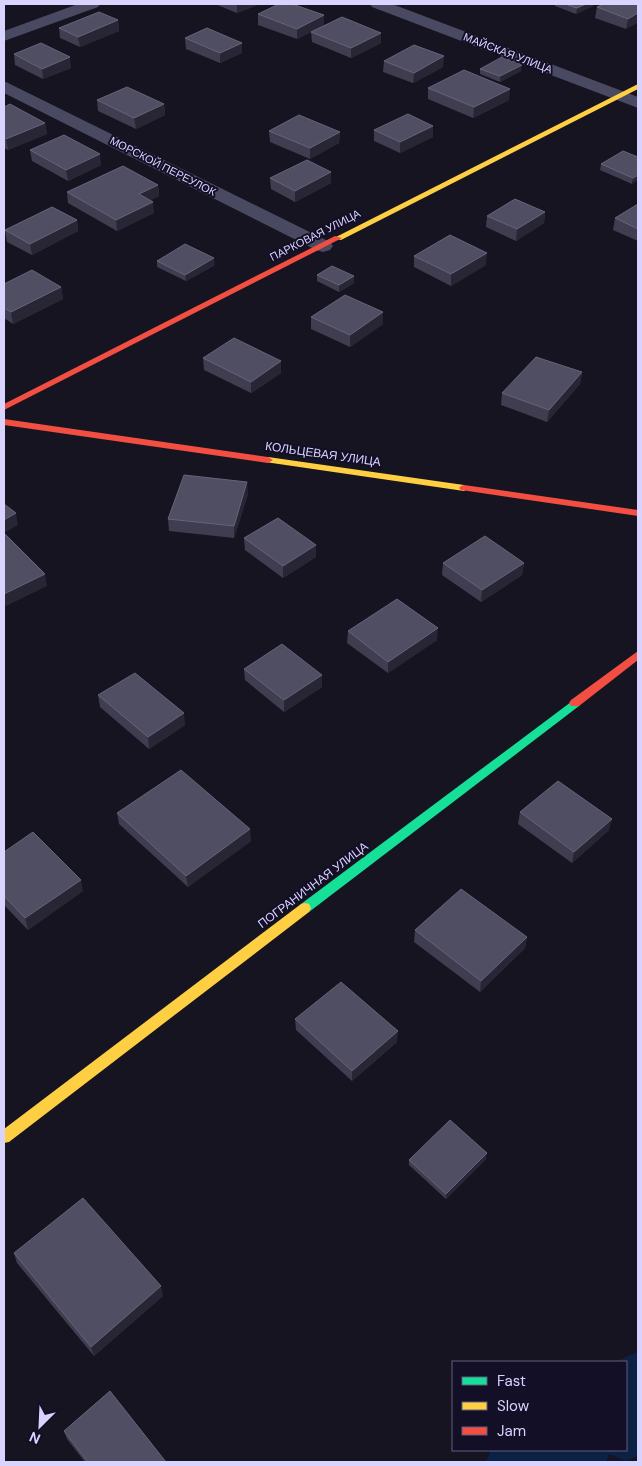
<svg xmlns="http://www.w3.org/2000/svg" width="642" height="1466" viewBox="0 0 642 1466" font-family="'DM Sans',sans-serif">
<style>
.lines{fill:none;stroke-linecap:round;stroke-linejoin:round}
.river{fill:#0d2144;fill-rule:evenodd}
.street{fill:#4a4962;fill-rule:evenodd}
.fast{fill:#16e098;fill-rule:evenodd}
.slow{fill:#ffcf43;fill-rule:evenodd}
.jam{fill:#f24e42;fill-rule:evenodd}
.wall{fill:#403d50}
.shaded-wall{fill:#282635}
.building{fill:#504e63;stroke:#66637b}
.labels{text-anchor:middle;stroke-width:4;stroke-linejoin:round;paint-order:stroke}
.far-street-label{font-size:11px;fill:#d9d4ff;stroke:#130f26}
.street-label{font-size:12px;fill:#d9d4ff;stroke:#130f26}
</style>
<rect width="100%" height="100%" fill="#161421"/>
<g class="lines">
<path class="river" d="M 638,1352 L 638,1456 L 626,1461 L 609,1454 L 606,1462 L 486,1462 L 491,1450 L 626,1450 L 626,1362 L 614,1362 Z"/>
<path class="street" d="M 78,4 L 100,4 L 98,7 L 4,41 L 4,31 Z
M 370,4 L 392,4 L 638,97 L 638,108 L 372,7 Z
M 4,81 L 330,242 L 333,246 L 330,250 L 323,252 L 316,250 L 4,93 Z"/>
<path class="fast" d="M 575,699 L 581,703 L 579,706 L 309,912 L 305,913 L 301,912 L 299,908 L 301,904 Z"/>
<path class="slow" d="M 638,84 L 638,89 L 341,240 L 334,238 Z
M 268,457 L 464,485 L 469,488 L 464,491 L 265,462 L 265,458 Z
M 305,903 L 309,904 L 311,908 L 309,912 L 9,1142 L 4,1143 L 4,1129 L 301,904 Z"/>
<path class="jam" d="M 335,236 L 342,238 L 4,410 L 4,404 Z
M 4,419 L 268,457 L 273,460 L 268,463 L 4,425 Z
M 464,485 L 638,510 L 638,516 L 461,490 L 459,488 L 461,486 Z
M 638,651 L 638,660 L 579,706 L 571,706 L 569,703 L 571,700 Z"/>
</g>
<path class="wall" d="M 215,4 L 260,4 L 237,13 Z
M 555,4 L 593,4 L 593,6 L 576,14 L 555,6 Z
M 638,4 L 626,29 L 595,18 L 597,7 Z
M 258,14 L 324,26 L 381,33 L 381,43 L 351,58 L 312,42 L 311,32 L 297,39 L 258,25 Z
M 118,20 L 119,31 L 80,47 L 60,38 L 59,28 Z
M 185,38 L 242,43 L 242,53 L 220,63 L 186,49 Z
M 14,54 L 71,68 L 43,79 L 15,65 Z
M 384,61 L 443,67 L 413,83 L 383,72 Z
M 480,69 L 521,71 L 500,82 L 480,74 Z
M 428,88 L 509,100 L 473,118 L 428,99 Z
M 97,100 L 164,104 L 165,115 L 136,129 L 98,111 Z
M 4,107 L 45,123 L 47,134 L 8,150 L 4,148 Z
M 433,126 L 433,137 L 400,153 L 374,141 L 374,130 Z
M 269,131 L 340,132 L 339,143 L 310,159 L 270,142 Z
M 30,150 L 101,165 L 68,181 L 32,161 Z
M 638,157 L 632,184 L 600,170 L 601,164 Z
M 270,178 L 331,183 L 295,202 L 271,189 Z
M 158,185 L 159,196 L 151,200 L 154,213 L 117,231 L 68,203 L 67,192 Z
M 638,204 L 638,241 L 613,230 L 615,218 Z
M 545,212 L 544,223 L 516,241 L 486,227 L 487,216 Z
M 77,220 L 78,231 L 32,255 L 7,242 L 5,230 Z
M 414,256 L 486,265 L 451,286 L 414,267 Z
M 157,261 L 215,265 L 186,281 L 157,267 Z
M 317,275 L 354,276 L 354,283 L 339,292 L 317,281 Z
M 4,284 L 61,287 L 63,299 L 13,324 L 4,318 Z
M 311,317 L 383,324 L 350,347 L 311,329 Z
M 203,358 L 281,361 L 281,373 L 251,393 L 204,370 Z
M 582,372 L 580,384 L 547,422 L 501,405 L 502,393 Z
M 248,494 L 234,538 L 169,531 L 168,519 Z
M 244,538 L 316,557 L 283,578 L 245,550 Z
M 443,563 L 524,563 L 522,575 L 481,602 L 442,575 Z
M 348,631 L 437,640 L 388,673 L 347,643 Z
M 244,669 L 322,687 L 284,712 L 245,680 Z
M 98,695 L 185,725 L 149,749 L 100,707 Z
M 520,812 L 609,830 L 572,863 L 518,824 Z
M 117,813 L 251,841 L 188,887 L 119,824 Z
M 4,852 L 83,891 L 28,930 L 4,905 Z
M 415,930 L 527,937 L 525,948 L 480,992 L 414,942 Z
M 295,1019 L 397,1042 L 352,1081 L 296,1030 Z
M 486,1159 L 446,1199 L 409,1165 L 409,1160 Z
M 14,1253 L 163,1296 L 94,1356 L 17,1263 Z
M 64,1431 L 166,1462 L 85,1462 L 67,1439 Z"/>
<path class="shaded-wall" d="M 237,4 L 260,4 L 237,13 Z
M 586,4 L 593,4 L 593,6 L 576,14 L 577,8 Z
M 638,13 L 638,23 L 626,29 L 628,19 Z
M 324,15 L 324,26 L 297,39 L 297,29 Z
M 118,20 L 119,31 L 80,47 L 78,37 Z
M 381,33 L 381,43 L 351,58 L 351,48 Z
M 242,43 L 242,53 L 220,63 L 220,53 Z
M 444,56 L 443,67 L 413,83 L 414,73 Z
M 70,57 L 71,68 L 43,79 L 42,69 Z
M 522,65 L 521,71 L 500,82 L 500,76 Z
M 510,89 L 509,100 L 473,118 L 474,107 Z
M 164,104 L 165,115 L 136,129 L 134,118 Z
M 45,123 L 47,134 L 8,150 L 6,139 Z
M 433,126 L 433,137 L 400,153 L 400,142 Z
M 340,132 L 339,143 L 310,159 L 310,148 Z
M 100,154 L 101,165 L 68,181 L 66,170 Z
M 331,172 L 331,183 L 295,202 L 295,191 Z
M 638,175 L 638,180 L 632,184 L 633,178 Z
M 158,185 L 159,196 L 140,206 L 139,194 Z
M 153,202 L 154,213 L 117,231 L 116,220 Z
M 545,212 L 544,223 L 516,241 L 517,229 Z
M 77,220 L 78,231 L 32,255 L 30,244 Z
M 487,253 L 486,265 L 451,286 L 451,274 Z
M 214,258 L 215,265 L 186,281 L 185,275 Z
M 354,276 L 354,283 L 339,292 L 339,285 Z
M 61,287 L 63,299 L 13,324 L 11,312 Z
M 383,312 L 383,324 L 350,347 L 350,335 Z
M 281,361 L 281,373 L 251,393 L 251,382 Z
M 582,372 L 580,384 L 547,422 L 549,410 Z
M 247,482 L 248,494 L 234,538 L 234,526 Z
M 16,513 L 18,525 L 4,533 L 4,520 Z
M 316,545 L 316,557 L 283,578 L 283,566 Z
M 524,563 L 522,575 L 481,602 L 482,590 Z
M 45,574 L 47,586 L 4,607 L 4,594 Z
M 438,628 L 437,640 L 388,673 L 388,662 Z
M 322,675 L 322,687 L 284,712 L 284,700 Z
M 184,713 L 185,725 L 149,749 L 148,737 Z
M 612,819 L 609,830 L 572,863 L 574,852 Z
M 250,829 L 251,841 L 188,887 L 186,876 Z
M 81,880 L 83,891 L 28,930 L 25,918 Z
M 527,937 L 525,948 L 480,992 L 481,981 Z
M 398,1031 L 397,1042 L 352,1081 L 352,1071 Z
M 487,1153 L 486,1159 L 446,1199 L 446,1194 Z
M 161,1286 L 163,1296 L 94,1356 L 91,1347 Z"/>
<path class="building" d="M 279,4 L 292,4 L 324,15 L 297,29 L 258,14 Z
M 565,4 L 586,4 L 577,8 Z
M 604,4 L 638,4 L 638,13 L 628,19 L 597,7 Z
M 99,12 L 118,20 L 78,37 L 59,28 Z
M 342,17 L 381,33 L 351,48 L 311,32 Z
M 207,28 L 242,43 L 220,53 L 185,38 Z
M 41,43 L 70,57 L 42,69 L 14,54 Z
M 414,45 L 444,56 L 414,73 L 384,61 Z
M 502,57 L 522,65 L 500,76 L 480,69 Z
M 464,70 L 510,89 L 474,107 L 428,88 Z
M 127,87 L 164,104 L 134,118 L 97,100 Z
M 10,104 L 45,123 L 6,139 L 4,138 L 4,107 Z
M 408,114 L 433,126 L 400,142 L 374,130 Z
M 299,115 L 340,132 L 310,148 L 269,131 Z
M 64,135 L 100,154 L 66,170 L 30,150 Z
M 623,151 L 638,157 L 638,175 L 633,178 L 601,164 Z
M 307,160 L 331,172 L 295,191 L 270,178 Z
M 123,166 L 158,185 L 139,194 L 153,202 L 116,220 L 67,192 Z
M 515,199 L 545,212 L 517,229 L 487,216 Z
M 638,204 L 638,229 L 615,218 Z
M 52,207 L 77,220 L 30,244 L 5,230 Z
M 450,235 L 487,253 L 451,274 L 414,256 Z
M 185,244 L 214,258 L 185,275 L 157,261 Z
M 332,266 L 354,276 L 339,285 L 317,275 Z
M 32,270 L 61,287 L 11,312 L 4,308 L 4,284 Z
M 345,295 L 383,312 L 350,335 L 311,317 Z
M 234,338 L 281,361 L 251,382 L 203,358 Z
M 536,357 L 582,372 L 549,410 L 502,393 Z
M 184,475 L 247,482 L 234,526 L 168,519 Z
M 4,504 L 16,513 L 4,520 Z
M 278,518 L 316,545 L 283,566 L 244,538 Z
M 5,534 L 45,574 L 4,594 L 4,535 Z
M 485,536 L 524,563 L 482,590 L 443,563 Z
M 397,599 L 438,628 L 388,662 L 348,631 Z
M 282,644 L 322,675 L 284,700 L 244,669 Z
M 135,673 L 184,713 L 148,737 L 98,695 Z
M 181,770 L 250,829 L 186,876 L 117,813 Z
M 558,781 L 612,819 L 574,852 L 520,812 Z
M 33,832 L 81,880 L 25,918 L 4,896 L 4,852 Z
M 461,889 L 527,937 L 481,981 L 415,930 Z
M 341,982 L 398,1031 L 352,1071 L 295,1019 Z
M 450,1120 L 487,1153 L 446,1194 L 409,1160 Z
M 83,1198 L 161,1286 L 91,1347 L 14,1253 Z
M 110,1391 L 166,1462 L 88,1462 L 64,1431 Z"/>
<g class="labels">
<g class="far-street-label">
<text transform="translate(508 53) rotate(21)" y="4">МАЙСКАЯ УЛИЦА</text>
<text transform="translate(163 166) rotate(27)" y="4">МОРСКОЙ ПЕРЕУЛОК</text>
<text transform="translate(315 235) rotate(-27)" y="4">ПАРКОВАЯ УЛИЦА</text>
</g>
<g class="street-label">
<text transform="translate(323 454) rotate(8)" y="4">КОЛЬЦЕВАЯ УЛИЦА</text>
<text transform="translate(313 885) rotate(-37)" y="4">ПОГРАНИЧНАЯ УЛИЦА</text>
</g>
</g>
<rect width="642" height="1466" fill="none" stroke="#d9d4ff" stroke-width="10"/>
<rect x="452" y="1361" width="175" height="90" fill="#130f26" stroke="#625e7d"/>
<rect x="462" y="1377" width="25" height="8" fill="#16e098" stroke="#625e7d"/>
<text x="497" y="1386" font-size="15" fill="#d9d4ff">Fast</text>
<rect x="462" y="1402" width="25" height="8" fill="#ffcf43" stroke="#625e7d"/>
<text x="497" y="1411" font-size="15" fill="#d9d4ff">Slow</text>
<rect x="462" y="1427" width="25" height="8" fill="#f24e42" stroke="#625e7d"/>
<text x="497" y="1436" font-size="15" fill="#d9d4ff">Jam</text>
<g transform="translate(40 1426) rotate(204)" stroke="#130f26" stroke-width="4" paint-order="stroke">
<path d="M0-4L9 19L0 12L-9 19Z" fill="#d9d4ff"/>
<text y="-8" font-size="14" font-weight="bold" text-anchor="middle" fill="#d9d4ff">N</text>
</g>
</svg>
